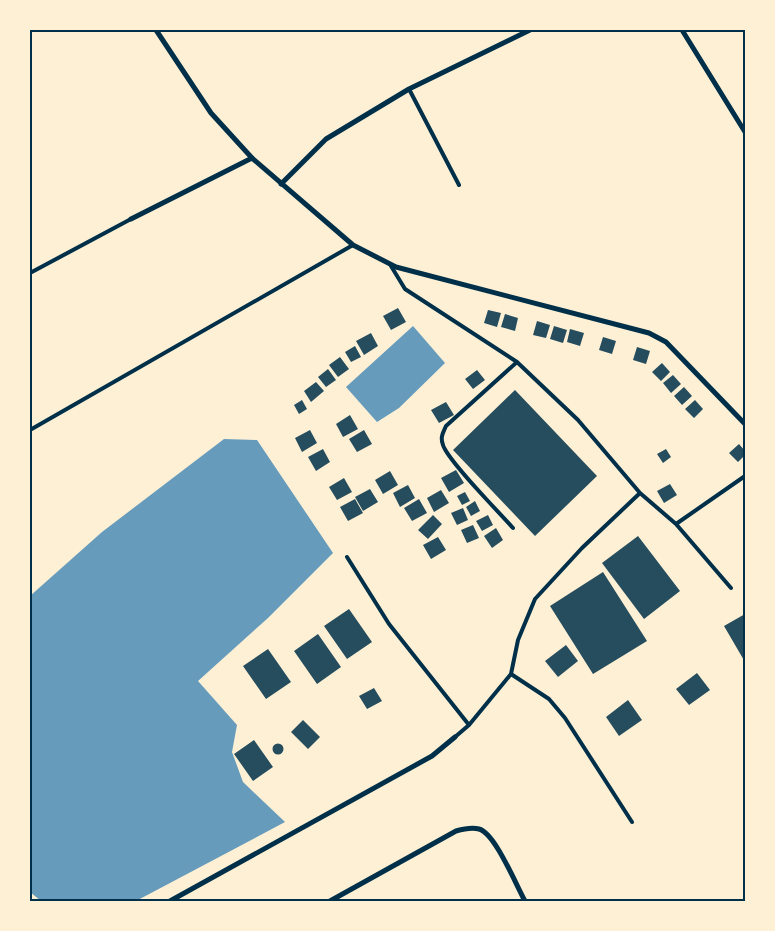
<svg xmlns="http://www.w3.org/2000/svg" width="775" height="931" viewBox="0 0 775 931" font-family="'Titillium Web',sans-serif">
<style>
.water{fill:#669bbc}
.building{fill:#264d5e}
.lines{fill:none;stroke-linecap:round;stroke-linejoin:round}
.service{stroke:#003049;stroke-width:4}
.minor{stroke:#003049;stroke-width:5}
.neatline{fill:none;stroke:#003049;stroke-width:2}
</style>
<rect width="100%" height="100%" fill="#fdf0d5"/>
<path class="water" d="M 413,326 L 445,363 L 399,408 L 377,422 L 346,387 Z
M 224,439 L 257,440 L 333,553 L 268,618 L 198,681 L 237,725 L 232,752 L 243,782 L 285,822 L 136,901 L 41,901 L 30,892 L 30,596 L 102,532 Z"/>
<path class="building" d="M 398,308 L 406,322 L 391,330 L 383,316 Z
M 488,310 L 501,313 L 497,327 L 484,323 Z
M 505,314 L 518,318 L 515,331 L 501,327 Z
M 537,321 L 550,325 L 546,338 L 533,335 Z
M 554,326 L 567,330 L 563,343 L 550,339 Z
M 570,329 L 584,333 L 580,346 L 567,342 Z
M 371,333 L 378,346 L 364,355 L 356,341 Z
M 603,337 L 616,341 L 612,354 L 599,350 Z
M 355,346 L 361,357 L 351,362 L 345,352 Z
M 637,347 L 650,351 L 646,364 L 633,360 Z
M 340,357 L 349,369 L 338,377 L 329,365 Z
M 662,363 L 670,372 L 661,381 L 652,372 Z
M 328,369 L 336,380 L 326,387 L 318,377 Z
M 477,370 L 485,380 L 473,389 L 465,379 Z
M 673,375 L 681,384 L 671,393 L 663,383 Z
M 316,382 L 324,391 L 311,402 L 304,391 Z
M 684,387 L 692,396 L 682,405 L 674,396 Z
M 515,390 L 597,476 L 535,536 L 453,450 Z
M 302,400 L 307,409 L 299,414 L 294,405 Z
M 695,400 L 703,409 L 694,418 L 685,409 Z
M 446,402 L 454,415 L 439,423 L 431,410 Z
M 350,415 L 358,429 L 343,437 L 336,424 Z
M 310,430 L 317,443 L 302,452 L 295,438 Z
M 364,430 L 372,444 L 357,452 L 349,439 Z
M 739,444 L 745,451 L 745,455 L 738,462 L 729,453 Z
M 323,449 L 330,462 L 316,471 L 308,457 Z
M 666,449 L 671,457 L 663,463 L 657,454 Z
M 456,470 L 464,483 L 449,492 L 441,478 Z
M 390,471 L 398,485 L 383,494 L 375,480 Z
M 344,478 L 352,492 L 337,500 L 329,487 Z
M 670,484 L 677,495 L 664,503 L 657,491 Z
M 408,485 L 415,498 L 400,507 L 393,493 Z
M 370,489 L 378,502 L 363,511 L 355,497 Z
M 441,490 L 449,503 L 434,512 L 427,498 Z
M 465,492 L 470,501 L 462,505 L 457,496 Z
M 355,499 L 363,513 L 348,521 L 340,507 Z
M 419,499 L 427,513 L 412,521 L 404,508 Z
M 475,501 L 480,511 L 471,516 L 466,507 Z
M 463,508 L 468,520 L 457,525 L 451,513 Z
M 433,515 L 442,524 L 428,539 L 418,530 Z
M 488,515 L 493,525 L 482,531 L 476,521 Z
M 473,525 L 479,538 L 467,543 L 461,530 Z
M 496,528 L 503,540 L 492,548 L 484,536 Z
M 638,536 L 680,591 L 644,619 L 602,563 Z
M 438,537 L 446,550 L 431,559 L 423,545 Z
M 603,572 L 647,641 L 593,674 L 550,606 Z
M 349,609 L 372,642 L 347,659 L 324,626 Z
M 745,614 L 745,662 L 724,626 Z
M 318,634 L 341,667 L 317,684 L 294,651 Z
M 566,645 L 578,661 L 558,677 L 545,661 Z
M 268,649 L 291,682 L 266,699 L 243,666 Z
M 697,673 L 710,690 L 689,705 L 676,689 Z
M 374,688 L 382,701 L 367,709 L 359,696 Z
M 628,700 L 642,720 L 619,736 L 606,717 Z
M 303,720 L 320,737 L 308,749 L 291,732 Z
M 254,740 L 273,767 L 253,781 L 234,754 Z
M272.5 749a5.5 5.5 0 1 1 11 0a5.5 5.5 0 1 1-11 0Z"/>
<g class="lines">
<path class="service" d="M 409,89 L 459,185
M 391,266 L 405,289 L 517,362 L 578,420 L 640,493 L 582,548 L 535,599 L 518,640 L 511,674 L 469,725 L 455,737
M 30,273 L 131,219
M 30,430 L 353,245
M 640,493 L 676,524 L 745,476
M 676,524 L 731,588
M 513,528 C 499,512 448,461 443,445 C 440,437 443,433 446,426 L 517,362
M 347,557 L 389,624 L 469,725
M 511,674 L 549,699 L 565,718 L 632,822"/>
<path class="minor" d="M 156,30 L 211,113 L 252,158 L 353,245 L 396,267 L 649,333 L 666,342 L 745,424
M 682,30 L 745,132
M 281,184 L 326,139 L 409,89 L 530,30
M 131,219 L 252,158
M 170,901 L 432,756 L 455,737
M 330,901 L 456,831 C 463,829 471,827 479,829 C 495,833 516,885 525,901"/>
</g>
<rect width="775" height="931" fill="none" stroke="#fdf0d5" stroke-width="62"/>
<rect x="31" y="31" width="713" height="869" class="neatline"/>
</svg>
